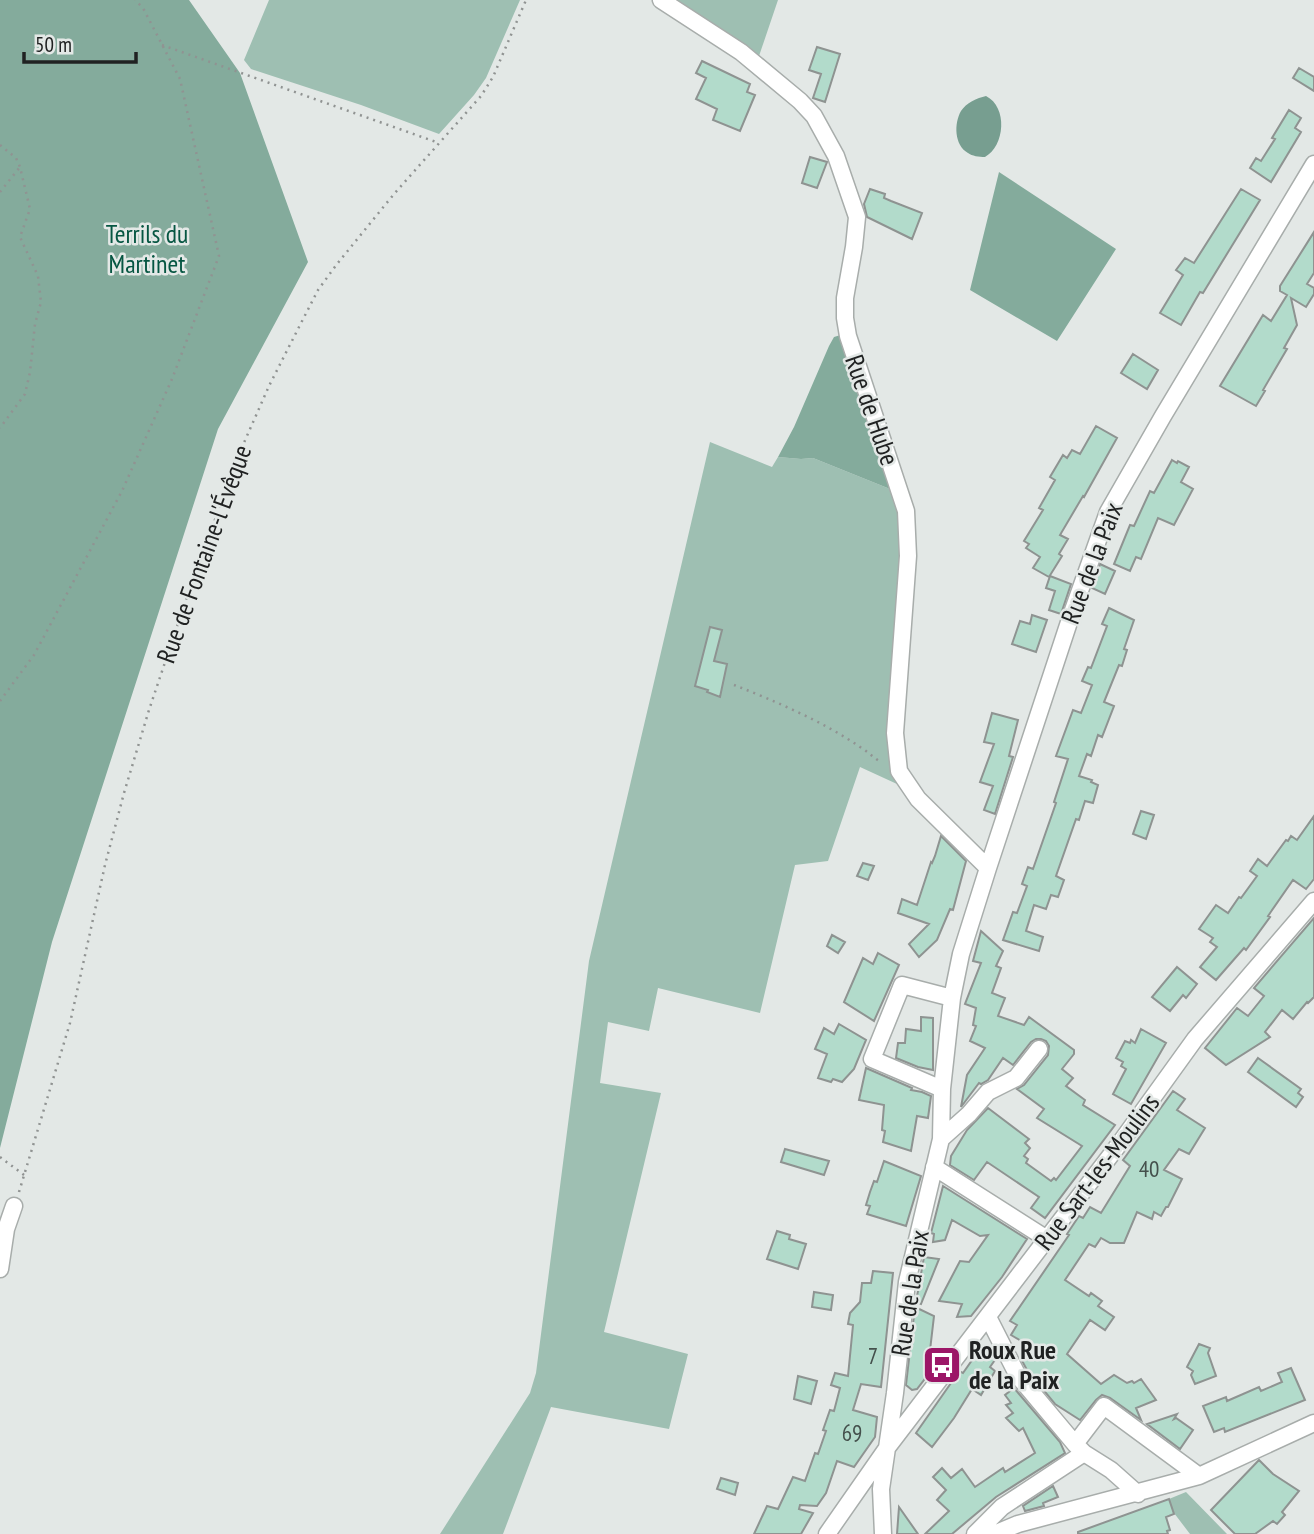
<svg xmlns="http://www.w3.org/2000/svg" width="1314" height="1534" viewBox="0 0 1314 1534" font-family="'PT Sans Narrow',sans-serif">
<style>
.green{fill:#9ebfb2}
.forest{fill:#84ab9c}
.water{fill:#779e90}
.building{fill:#b2dbcb;stroke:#8e9391;stroke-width:2}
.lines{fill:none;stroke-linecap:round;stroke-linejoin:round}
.minor-casing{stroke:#a8adab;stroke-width:19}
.path{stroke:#909392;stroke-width:2.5;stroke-dasharray:2 5;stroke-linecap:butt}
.minor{stroke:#fff;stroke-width:16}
.labels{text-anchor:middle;stroke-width:5;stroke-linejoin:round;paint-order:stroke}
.number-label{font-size:23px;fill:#44504c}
.park-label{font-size:26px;fill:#065642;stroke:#e3e8e6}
.street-label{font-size:26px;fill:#202222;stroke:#e3e8e6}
.poi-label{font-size:26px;font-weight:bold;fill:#202222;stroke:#e3e8e6;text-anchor:start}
</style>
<rect width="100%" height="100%" fill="#e3e8e6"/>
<path class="green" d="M 269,0 L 520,0 L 486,78 L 474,95 L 439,134 L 361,105 L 251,69 L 244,60 Z
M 668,0 L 778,0 L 758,59 Z
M 710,442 L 772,467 L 778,457 L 801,459 L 813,458 L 895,491 L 903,522 L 891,770 L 897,784 L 860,767 L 828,861 L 795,865 L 760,1013 L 658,988 L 649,1031 L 608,1022 L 600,1083 L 661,1093 L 604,1332 L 688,1354 L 669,1429 L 551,1407 L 503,1534 L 440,1534 L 530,1393 L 536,1373 L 589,961 Z
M 1186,1492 L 1227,1534 L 1190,1534 L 1174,1513 L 1169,1499 Z"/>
<path class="forest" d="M 0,0 L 189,0 L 240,73 L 308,262 L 218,429 L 52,942 L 0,1148 Z
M 999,172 L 1116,249 L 1057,341 L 970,290 Z
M 844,334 L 895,491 L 813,458 L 801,459 L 778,457 L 794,427 L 829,346 L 834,337 Z"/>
<path class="water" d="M 986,96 C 1008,107 1005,146 985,157 C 979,157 972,156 968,153 C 954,145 954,123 961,111 C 966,103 977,98 986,96 Z"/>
<path class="building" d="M 817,47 L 840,54 L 825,102 L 813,98 L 821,74 L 809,70 Z
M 702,61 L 750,84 L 747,92 L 755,95 L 740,131 L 713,120 L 717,109 L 696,99 L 706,78 L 696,73 Z
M 1299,68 L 1314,77 L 1314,91 L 1293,78 Z
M 1289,110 L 1301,118 L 1295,128 L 1301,132 L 1271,182 L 1250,168 L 1256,158 L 1261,161 L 1275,139 L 1272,138 Z
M 810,157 L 827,162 L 817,188 L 802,183 Z
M 870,189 L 885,194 L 884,198 L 891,201 L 922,213 L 912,239 L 867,217 L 864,204 Z
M 1241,189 L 1260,200 L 1203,293 L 1200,292 L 1181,325 L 1160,313 L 1183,275 L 1176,270 L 1185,258 L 1194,263 Z
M 1314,232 L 1314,273 L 1307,284 L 1314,288 L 1314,294 L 1306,307 L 1291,298 L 1297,325 L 1284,348 L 1287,349 L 1263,390 L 1265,391 L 1256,406 L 1220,386 L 1263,315 L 1271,321 L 1287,295 L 1280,291 L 1280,286 Z
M 1133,354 L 1158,370 L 1147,389 L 1121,373 Z
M 1096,426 L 1117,438 L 1084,497 L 1083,496 L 1060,535 L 1068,539 L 1059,554 L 1062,556 L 1049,577 L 1033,568 L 1040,557 L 1026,548 L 1029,544 L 1024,541 L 1043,510 L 1039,508 L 1055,480 L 1050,477 L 1063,455 L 1067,458 L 1072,450 L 1080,454 Z
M 1172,460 L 1177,463 L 1178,461 L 1189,467 L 1181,482 L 1193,489 L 1174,525 L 1158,518 L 1141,559 L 1136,557 L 1130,571 L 1114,564 L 1130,525 L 1134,526 L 1150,491 L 1154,493 Z
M 1100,564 L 1115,571 L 1105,594 L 1092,588 Z
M 1050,576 L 1071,584 L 1061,614 L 1049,610 L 1055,591 L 1046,588 Z
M 1109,608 L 1134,620 L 1124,649 L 1127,650 L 1122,666 L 1119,665 L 1104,702 L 1114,706 L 1102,737 L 1098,735 L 1091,756 L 1087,754 L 1079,776 L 1092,780 L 1091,782 L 1098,785 L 1093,803 L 1085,801 L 1079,820 L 1076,819 L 1056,876 L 1064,880 L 1058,897 L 1051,895 L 1046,909 L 1034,905 L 1026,931 L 1043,937 L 1039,951 L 1003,940 L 1013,912 L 1017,913 L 1027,886 L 1022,884 L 1028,867 L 1033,869 L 1056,803 L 1054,802 L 1068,759 L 1056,756 L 1073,710 L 1081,713 L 1092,685 L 1082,681 L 1088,667 L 1091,668 L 1107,626 L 1102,624 Z
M 1032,615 L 1047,620 L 1036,652 L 1012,644 L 1020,621 L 1030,624 Z
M 710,627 L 722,630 L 714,661 L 727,664 L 720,697 L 707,692 L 708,690 L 695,686 Z
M 992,713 L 1018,720 L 1009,756 L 1013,757 L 995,814 L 984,810 L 993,786 L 980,782 L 994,744 L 984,742 Z
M 1141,811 L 1154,815 L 1146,839 L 1133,834 Z
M 1314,816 L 1314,879 L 1306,889 L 1293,880 L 1268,916 L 1270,917 L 1246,950 L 1244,948 L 1216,980 L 1200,967 L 1217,947 L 1210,942 L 1213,938 L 1199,929 L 1216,905 L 1228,913 L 1239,897 L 1241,898 L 1257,876 L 1250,871 L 1258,859 L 1267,866 L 1286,840 L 1288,841 L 1291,836 L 1297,840 Z
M 941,836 L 966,861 L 953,910 L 950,909 L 937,940 L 919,957 L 909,944 L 929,924 L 898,913 L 902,899 L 917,905 L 931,862 L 932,863 L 935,856 Z
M 863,863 L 874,866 L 868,880 L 857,876 Z
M 1314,918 L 1314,997 L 1308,1003 L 1307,1002 L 1293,1019 L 1282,1010 L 1265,1032 L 1270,1037 L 1226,1065 L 1205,1048 L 1237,1008 L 1248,1016 L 1264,996 L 1254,988 Z
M 981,931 L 1003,951 L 996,966 L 1001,968 L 992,993 L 1005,998 L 998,1016 L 1024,1025 L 1029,1017 L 1074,1050 L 1074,1054 L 1062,1069 L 1073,1078 L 1066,1086 L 1085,1100 L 1083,1105 L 1115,1125 L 1045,1218 L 1031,1208 L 1039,1197 L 987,1162 L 974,1180 L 950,1165 L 951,1156 L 967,1130 L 988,1108 L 1029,1139 L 1025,1143 L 1030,1148 L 1024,1156 L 1028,1159 L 1026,1163 L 1051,1181 L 1054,1178 L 1056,1180 L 1082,1146 L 1037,1118 L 1044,1109 L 1017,1089 L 1024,1085 L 1048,1055 L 1049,1046 L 1046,1041 L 1041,1039 L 1036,1039 L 1031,1042 L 1013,1065 L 1003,1058 L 988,1080 L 981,1084 L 979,1083 L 961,1107 L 967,1075 L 985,1048 L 970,1041 L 976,1026 L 973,1025 L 976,1008 L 965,1004 L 981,963 L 973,961 Z
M 832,935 L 845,942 L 838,953 L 827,946 Z
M 878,953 L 899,965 L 874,1021 L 844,1002 L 863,958 L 873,964 Z
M 1177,967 L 1197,984 L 1186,998 L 1183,995 L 1170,1011 L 1152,997 Z
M 921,1017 L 933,1018 L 933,1070 L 918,1067 L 896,1058 L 898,1043 L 905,1043 L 906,1029 L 921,1031 Z
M 839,1024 L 866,1040 L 854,1069 L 842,1082 L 833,1079 L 831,1082 L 818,1078 L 827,1054 L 815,1049 L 824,1028 L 834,1034 Z
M 1141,1029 L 1166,1043 L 1131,1104 L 1113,1094 L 1126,1069 L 1121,1066 L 1123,1062 L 1116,1058 L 1125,1041 L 1130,1043 L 1131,1040 L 1135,1043 Z
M 1258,1058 L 1301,1089 L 1298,1093 L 1303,1097 L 1296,1107 L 1248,1072 Z
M 866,1068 L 912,1088 L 911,1090 L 922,1092 L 931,1096 L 928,1118 L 917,1116 L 911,1151 L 883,1142 L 885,1131 L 882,1130 L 884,1105 L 859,1100 Z
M 1173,1091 L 1185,1099 L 1177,1110 L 1205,1128 L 1189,1154 L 1179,1149 L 1164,1170 L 1182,1179 L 1168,1207 L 1166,1207 L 1161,1216 L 1154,1212 L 1152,1219 L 1137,1212 L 1124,1243 L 1110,1243 L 1101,1238 L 1095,1247 L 1089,1244 L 1065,1280 L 1089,1296 L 1091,1293 L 1102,1301 L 1098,1306 L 1114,1317 L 1105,1330 L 1090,1320 L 1067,1354 L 1101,1384 L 1114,1375 L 1127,1383 L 1132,1381 L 1134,1383 L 1141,1379 L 1156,1400 L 1136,1408 L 1141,1420 L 1110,1398 L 1102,1395 L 1096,1400 L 1080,1420 L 1055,1404 L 1027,1370 L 1020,1357 L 1028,1345 L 1011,1335 L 1017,1325 L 1010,1321 L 1069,1235 L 1067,1234 L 1079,1216 L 1083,1218 L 1090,1207 L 1101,1213 L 1130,1166 L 1123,1160 Z
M 785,1149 L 829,1161 L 824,1175 L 781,1162 Z
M 884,1161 L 921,1176 L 906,1226 L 867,1214 L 870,1206 L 866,1205 L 870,1192 L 874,1181 L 877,1182 Z
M 943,1186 L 1027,1239 L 1002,1277 L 971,1316 L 957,1317 L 962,1304 L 939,1301 L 960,1261 L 969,1262 L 988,1235 L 980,1236 L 952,1220 L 945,1240 L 933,1242 L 934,1234 L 931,1233 Z
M 777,1231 L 790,1235 L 789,1239 L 806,1244 L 798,1269 L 767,1259 Z
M 924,1257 L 939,1259 L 921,1304 L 916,1302 Z
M 873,1271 L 893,1273 L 881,1387 L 861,1384 L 853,1410 L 877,1417 L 875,1437 L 854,1467 L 837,1461 L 826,1493 L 817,1506 L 800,1505 L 799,1509 L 813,1513 L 801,1534 L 754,1534 L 767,1506 L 778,1509 L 793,1477 L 805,1481 L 815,1453 L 818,1454 L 826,1431 L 823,1430 L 830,1410 L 834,1411 L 840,1388 L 831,1385 L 835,1373 L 848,1376 L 853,1325 L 848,1324 L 850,1313 L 860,1302 L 862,1283 L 871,1283 Z
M 814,1292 L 833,1295 L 831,1310 L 812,1307 Z
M 915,1307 L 934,1316 L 927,1376 L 917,1389 L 912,1390 L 906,1385 Z
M 1199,1344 L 1210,1348 L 1208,1353 L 1216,1376 L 1195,1384 L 1191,1375 L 1193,1371 L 1187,1367 Z
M 982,1346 L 995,1355 L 997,1357 L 990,1367 L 995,1371 L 981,1395 L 972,1389 L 954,1418 L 932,1447 L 916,1433 L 958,1373 L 959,1371 L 963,1373 Z
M 1291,1368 L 1305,1400 L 1225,1432 L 1224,1428 L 1214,1432 L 1203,1406 L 1226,1397 L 1227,1401 L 1259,1387 L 1261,1391 L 1282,1382 L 1278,1373 Z
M 798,1376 L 817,1381 L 811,1404 L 794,1399 Z
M 1014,1388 L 1060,1442 L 1065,1453 L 996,1497 L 952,1534 L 925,1534 L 949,1511 L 937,1500 L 946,1490 L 933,1477 L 942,1468 L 951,1478 L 962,1469 L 975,1487 L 1003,1468 L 1005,1472 L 1035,1453 L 1023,1428 L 1019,1431 L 1006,1418 L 1013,1413 L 1006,1405 L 1011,1403 L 1005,1395 Z
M 1177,1414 L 1174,1419 L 1176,1418 L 1193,1430 L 1180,1449 L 1147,1424 Z
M 1259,1460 L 1273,1474 L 1299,1491 L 1282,1512 L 1285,1515 L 1277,1524 L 1273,1521 L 1255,1534 L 1235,1534 L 1211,1510 Z
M 721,1478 L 738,1483 L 735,1495 L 717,1489 Z
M 1053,1486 L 1058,1497 L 1043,1503 L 1044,1506 L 1025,1511 L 1023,1506 Z
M 1169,1499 L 1174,1514 L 1166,1517 L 1170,1530 L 1167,1531 L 1168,1534 L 1078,1534 L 1078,1532 Z
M 899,1507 L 918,1534 L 897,1534 Z"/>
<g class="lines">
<g class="minor-casing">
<path id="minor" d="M 661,0 L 741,52 L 800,101 L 814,116 L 836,156 L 857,217 L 854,247 L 845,298 L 845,318 L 848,336 L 906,511 L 908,556 L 895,733 L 899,771 L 918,799 L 988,868
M 942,1089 L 872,1059 L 902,985 L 952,998
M 941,1139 L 969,1114 L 988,1092 L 1016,1078 L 1039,1049
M 934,1167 L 1047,1239
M 0,1269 L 6,1229 L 14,1206
M 988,1317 L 1018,1376 L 1075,1444 L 1084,1453 L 1111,1470 L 1138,1494
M 1075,1444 L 1104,1406 L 1199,1476
M 827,1534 L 887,1448 L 1120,1143 L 1195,1039 L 1314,901
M 883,1534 L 881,1489 L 895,1393 L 907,1282 L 941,1139 L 942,1089 L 952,998 L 961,954 L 988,868 L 1072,613 L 1108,512 L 1163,416 L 1314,164
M 975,1534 L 1002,1507 L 1084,1453
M 994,1534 L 1018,1524 L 1199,1476 L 1314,1423"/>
</g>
<path class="path" d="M 162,45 L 439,143
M 0,145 L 16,158 L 20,167 L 30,209 L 20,237 L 38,276 L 41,302 L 35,324 L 30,372 L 25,394 L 0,428
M 0,192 L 20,167
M 734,685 C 775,701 824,722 860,747 C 868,752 874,758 882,763
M 0,701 L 34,655 L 122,491 L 172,379 L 219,256 L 180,79 L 143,8 L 135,0
M 0,1157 L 24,1175
M 19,1192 L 70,1023 L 105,865 L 124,793 L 149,710 L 191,585 L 239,454 L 269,386 L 299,327 L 318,290 L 337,264 L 394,194 L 481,96 L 493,77 L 526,0"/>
<use href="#minor" class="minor"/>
</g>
<defs>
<g id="bus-square" transform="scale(2.0125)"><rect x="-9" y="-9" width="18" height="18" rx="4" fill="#9c1667" stroke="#e3e8e6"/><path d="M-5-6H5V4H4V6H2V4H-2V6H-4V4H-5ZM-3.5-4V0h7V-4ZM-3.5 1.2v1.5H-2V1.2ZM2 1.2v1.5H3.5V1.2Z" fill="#fff"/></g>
</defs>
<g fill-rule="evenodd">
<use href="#bus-square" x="942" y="1365"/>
</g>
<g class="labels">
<g class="number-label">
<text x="1149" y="1177">40</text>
<text x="873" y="1364">7</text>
<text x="852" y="1441">69</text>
</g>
<g class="park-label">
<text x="147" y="243">Terrils du<tspan x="147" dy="30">Martinet</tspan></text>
</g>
<g class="street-label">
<text transform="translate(872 410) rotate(71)" y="9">Rue de Hube</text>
<text transform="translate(204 554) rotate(-70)" y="9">Rue de Fontaine-l'Évêque</text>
<text transform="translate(1092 563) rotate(-69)" y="9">Rue de la Paix</text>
<text transform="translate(1097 1172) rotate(-53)" y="9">Rue Sart-les-Moulins</text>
<text transform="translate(910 1293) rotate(-81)" y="9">Rue de la Paix</text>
</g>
<g class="poi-label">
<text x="969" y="1359">Roux Rue<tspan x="969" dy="30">de la Paix</tspan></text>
</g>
</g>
<path d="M24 52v10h112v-10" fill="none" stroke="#202222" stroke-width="3.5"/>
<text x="35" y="52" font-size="21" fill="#202222" stroke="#e3e8e6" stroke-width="5" paint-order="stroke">50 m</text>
</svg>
